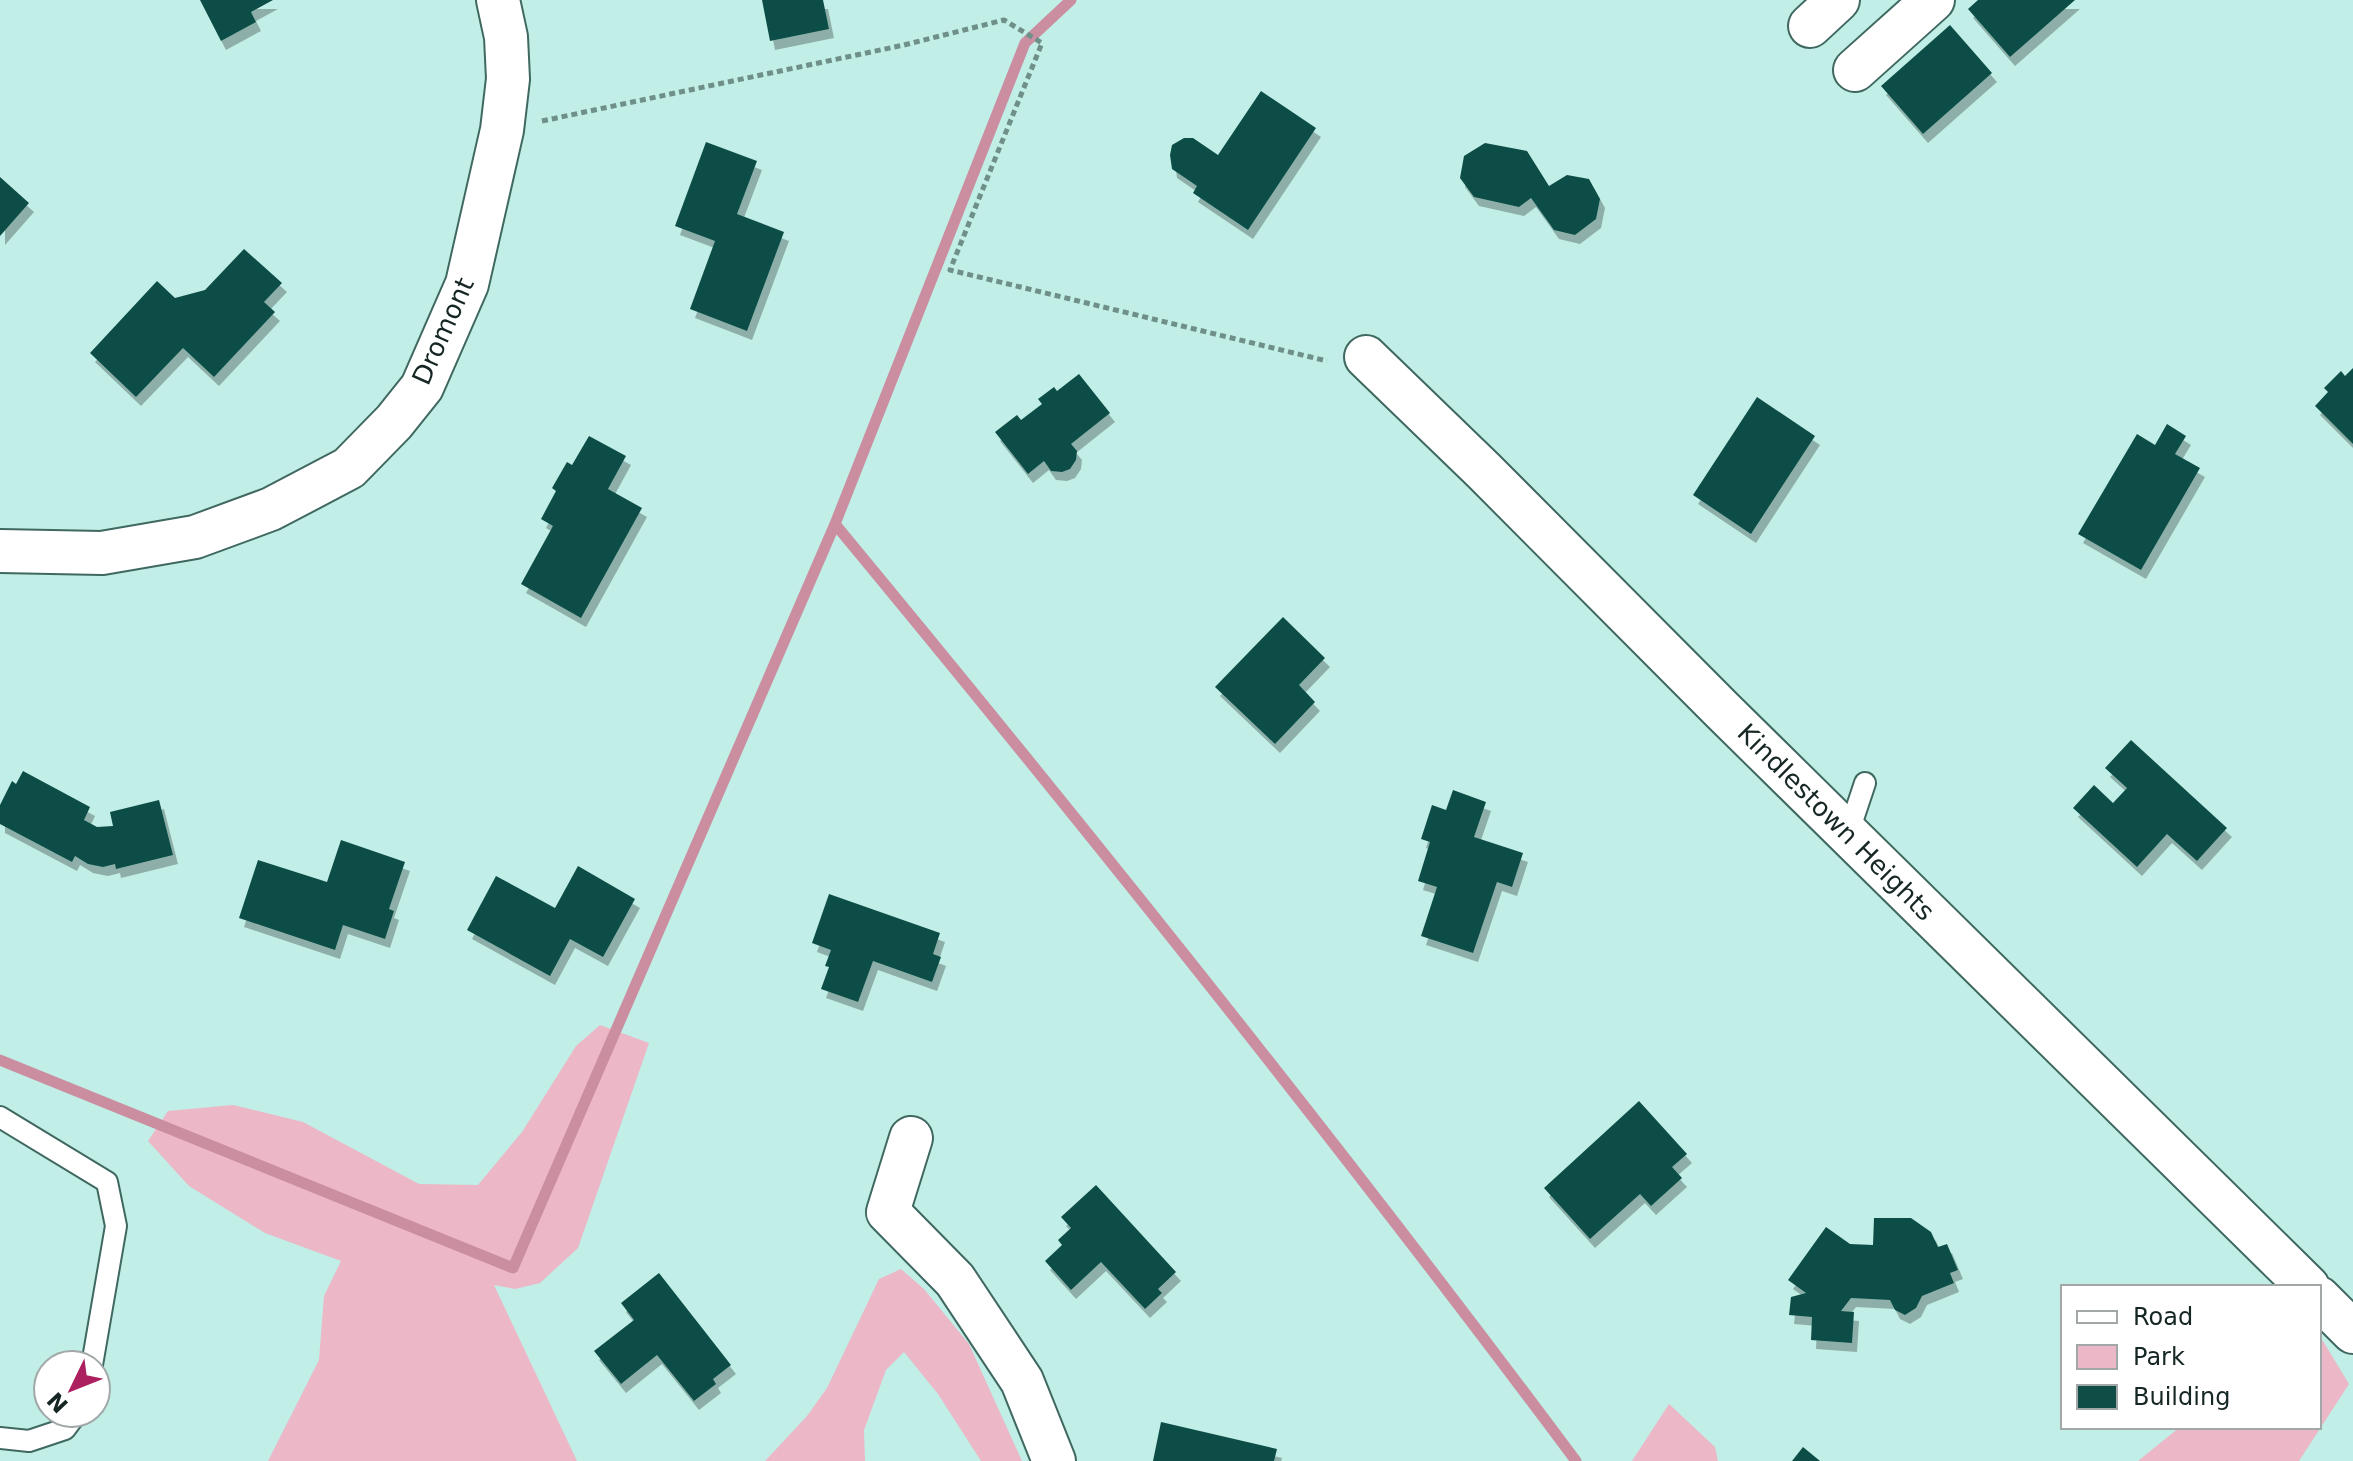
<svg xmlns="http://www.w3.org/2000/svg" width="2353" height="1461" viewBox="0 0 2353 1461" font-family="'DejaVu Sans',sans-serif">
<style>
.green{fill:#ecb7c6}
.lines{fill:none;stroke-linecap:round;stroke-linejoin:round}
.stream{stroke:#ca8ea0;stroke-width:11}
.building{fill:#0f4d46;filter:url(#shadow)}
.lane-casing{stroke:#3f6861;stroke-width:24}
.street-casing{stroke:#3f6861;stroke-width:46}
.path{stroke:#6f8f89;stroke-width:5;stroke-dasharray:6 4;stroke-linecap:butt}
.lane{stroke:#fff;stroke-width:20}
.street{stroke:#fff;stroke-width:42}
.labels{text-anchor:middle;stroke-width:8;stroke-linejoin:round;paint-order:stroke}
.street-label{font-size:26px;fill:#152624;stroke:#fff}
</style>
<defs>
<filter id="shadow"><feDropShadow dx="5" dy="9" stdDeviation="0" flood-color="#0004"/></filter>
</defs>
<rect width="100%" height="100%" fill="#c1eee6"/>
<path class="green" d="M 600,1025 L 649,1043 L 578,1248 L 540,1283 L 515,1289 L 494,1285 L 577,1461 L 268,1461 L 319,1360 L 324,1296 L 341,1261 L 265,1233 L 189,1186 L 148,1141 L 168,1111 L 233,1105 L 303,1122 L 419,1184 L 478,1185 L 522,1132 L 576,1046 Z
M 901,1269 L 924,1289 L 969,1344 L 1022,1461 L 981,1461 L 938,1394 L 904,1352 L 886,1370 L 864,1430 L 865,1461 L 765,1461 L 807,1416 L 827,1388 L 879,1279 Z
M 2319,1339 L 2323,1341 L 2349,1384 L 2299,1461 L 2138,1461 L 2180,1427 L 2319,1427 Z
M 1669,1404 L 1715,1447 L 1718,1461 L 1632,1461 Z"/>
<g class="lines">
<path class="stream" d="M 1071,0 L 1025,43 L 835,524 C 1089,831 1338,1142 1576,1461
M 0,1060 L 513,1268 L 835,524"/>
</g>
<path class="building" d="M 200,0 L 273,0 L 251,12 L 256,22 L 221,41 Z
M 762,0 L 823,0 L 829,29 L 770,41 Z
M 1978,0 L 2075,0 L 2010,57 L 1968,9 Z
M 1950,25 L 1992,73 L 1923,134 L 1881,86 Z
M 1261,91 L 1316,128 L 1248,230 L 1193,193 L 1197,186 L 1172,169 L 1170,155 L 1172,145 L 1184,138 L 1193,138 L 1218,155 Z
M 706,142 L 757,161 L 737,214 L 784,232 L 747,331 L 690,309 L 715,241 L 675,226 Z
M 1485,143 L 1527,151 L 1549,186 L 1567,175 L 1589,179 L 1600,199 L 1596,219 L 1575,235 L 1554,230 L 1531,198 L 1519,207 L 1474,197 L 1460,178 L 1464,156 Z
M 0,177 L 29,203 L 0,236 Z
M 244,249 L 282,283 L 264,302 L 275,312 L 214,377 L 183,348 L 136,397 L 90,353 L 157,281 L 175,298 L 205,290 Z
M 2353,368 L 2353,444 L 2315,406 L 2328,392 L 2324,388 L 2341,371 L 2345,376 Z
M 1079,374 L 1110,413 L 1071,444 L 1077,451 L 1076,460 L 1070,469 L 1062,472 L 1051,471 L 1044,461 L 1028,474 L 995,432 L 1017,415 L 1021,420 L 1042,404 L 1038,399 L 1054,387 L 1057,391 Z
M 1757,397 L 1815,436 L 1751,534 L 1693,495 Z
M 2167,424 L 2186,436 L 2175,454 L 2200,468 L 2141,570 L 2078,534 L 2137,434 L 2155,445 Z
M 589,436 L 626,456 L 608,489 L 642,508 L 581,618 L 521,584 L 553,526 L 541,519 L 556,491 L 552,488 L 567,462 L 572,465 Z
M 1283,617 L 1325,658 L 1299,685 L 1315,702 L 1275,744 L 1215,687 Z
M 2131,740 L 2227,828 L 2197,861 L 2167,834 L 2137,867 L 2073,808 L 2094,785 L 2113,803 L 2127,788 L 2105,768 Z
M 23,771 L 90,807 L 84,820 L 97,827 L 113,826 L 110,812 L 159,800 L 173,855 L 116,869 L 115,864 L 103,867 L 88,864 L 75,856 L 72,862 L 0,824 L 0,805 L 12,781 L 16,784 Z
M 1453,790 L 1486,802 L 1474,837 L 1523,853 L 1512,887 L 1497,882 L 1473,953 L 1421,936 L 1437,887 L 1418,881 L 1430,842 L 1421,839 L 1432,805 L 1446,810 Z
M 341,840 L 405,862 L 389,909 L 394,911 L 385,939 L 343,925 L 335,950 L 239,918 L 258,860 L 327,882 Z
M 578,866 L 635,899 L 603,957 L 570,939 L 550,976 L 467,930 L 496,876 L 555,908 Z
M 829,894 L 940,933 L 933,954 L 941,957 L 932,982 L 873,961 L 858,1002 L 821,989 L 829,967 L 825,966 L 831,950 L 812,943 Z
M 1639,1101 L 1687,1154 L 1672,1167 L 1682,1178 L 1651,1206 L 1640,1194 L 1590,1239 L 1544,1188 Z
M 1096,1185 L 1176,1272 L 1158,1289 L 1162,1293 L 1145,1309 L 1101,1262 L 1071,1290 L 1045,1261 L 1062,1245 L 1058,1240 L 1071,1228 L 1061,1217 Z
M 1874,1218 L 1911,1218 L 1931,1232 L 1938,1247 L 1947,1244 L 1958,1270 L 1950,1273 L 1954,1283 L 1922,1296 L 1916,1308 L 1905,1315 L 1895,1310 L 1890,1300 L 1851,1298 L 1841,1311 L 1854,1312 L 1852,1343 L 1811,1340 L 1812,1317 L 1789,1315 L 1791,1297 L 1806,1293 L 1788,1280 L 1826,1227 L 1850,1244 L 1873,1245 Z
M 659,1273 L 731,1365 L 713,1379 L 716,1384 L 694,1401 L 657,1355 L 621,1384 L 594,1351 L 634,1320 L 621,1303 Z
M 1161,1422 L 1277,1449 L 1274,1461 L 1153,1461 Z
M 1803,1447 L 1820,1461 L 1792,1461 Z"/>
<g class="lines">
<g class="lane-casing">
<path id="lane" d="M 1848,834 L 1865,783
M 0,1117 L 107,1182 L 116,1226 L 92,1365
M 0,1438 L 29,1441 L 65,1429 L 77,1413"/>
</g>
<g class="street-casing">
<path id="street" d="M 1810,26 L 1838,0
M 1855,70 L 1933,0
M 1366,357 L 1484,471 L 1722,710 L 2308,1287
M 0,551 L 102,553 L 195,537 L 271,509 L 349,468 L 394,422 L 422,387 L 467,284 L 502,130 L 508,79 L 506,37 L 498,0
M 911,1138 L 888,1212 L 955,1280 L 1022,1381 L 1054,1461
M 2319,1298 L 2353,1332"/>
</g>
<path class="path" d="M 542,121 L 904,45 L 1004,20 L 1042,43 L 950,270 L 1327,361"/>
<use href="#lane" class="lane"/>
<use href="#street" class="street"/>
</g>
<g class="labels">
<g class="street-label">
<text transform="translate(443 331) rotate(-66)" y="9">Dromont</text>
<text transform="translate(1836 822) rotate(45)" y="9">Kindlestown Heights</text>
</g>
</g>
<rect x="2061" y="1285" width="260" height="144" fill="#ffffff" stroke="#a1a8a7" stroke-width="2"/>
<rect x="2077" y="1311" width="40" height="12" fill="#ffffff" stroke="#a1a8a7" stroke-width="2"/>
<text x="2133" y="1325" font-size="24" fill="#152624">Road</text>
<rect x="2077" y="1345" width="40" height="24" fill="#ecb7c6" stroke="#a1a8a7" stroke-width="2"/>
<text x="2133" y="1365" font-size="24" fill="#152624">Park</text>
<rect x="2077" y="1385" width="40" height="24" fill="#0f4d46" stroke="#a1a8a7" stroke-width="2"/>
<text x="2133" y="1405" font-size="24" fill="#152624">Building</text>
<g transform="translate(72 1389) rotate(227)"><circle r="38" fill="#ffffff" stroke="#a1a8a7" stroke-width="2"/>
<path d="M0-6L14 30L0 20L-14 30Z" fill="#ac205f"/>
<text y="-12" font-size="22" font-weight="bold" text-anchor="middle" fill="#152624">N</text>
</g>
</svg>
